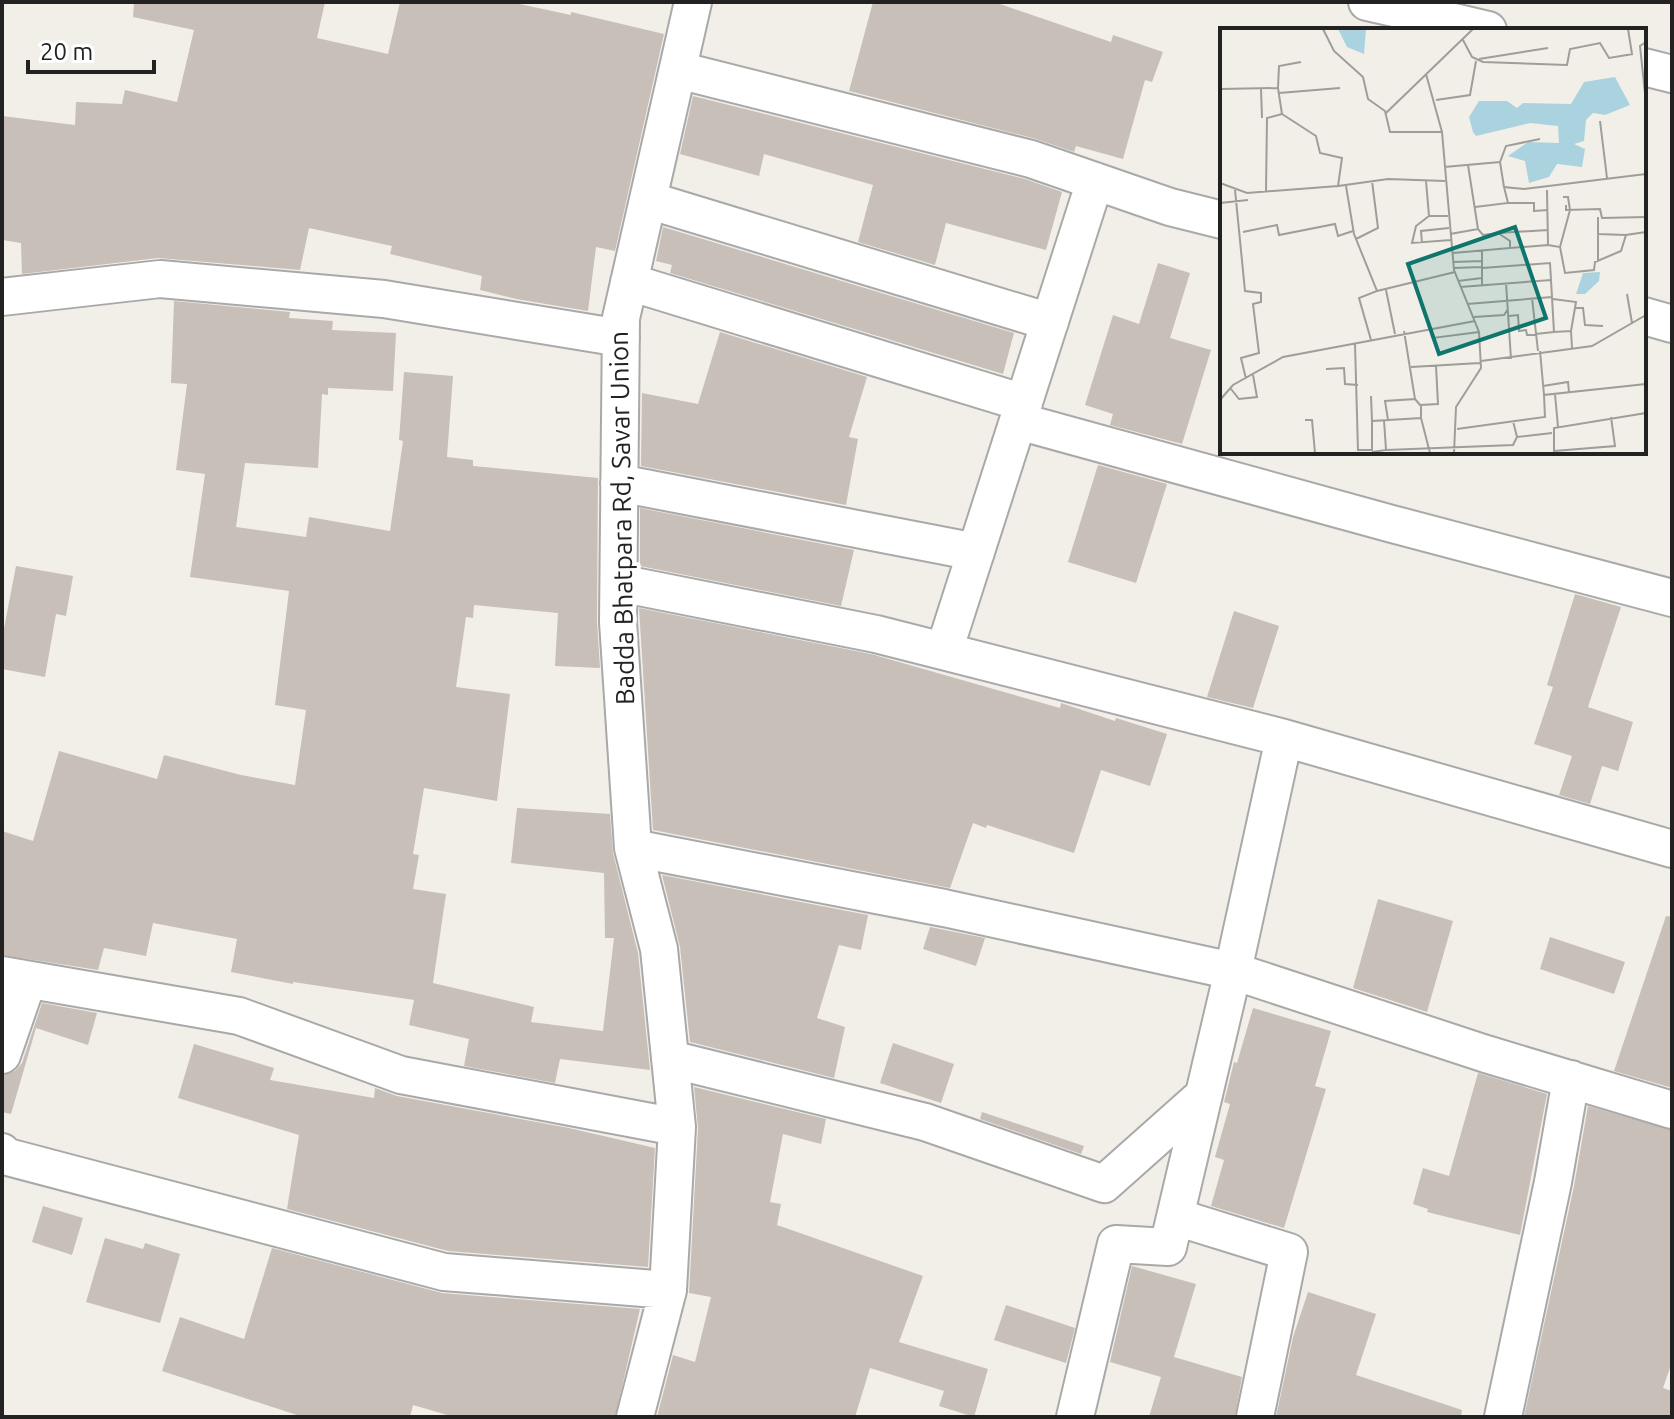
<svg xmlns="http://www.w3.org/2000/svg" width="1674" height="1419" viewBox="0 0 1674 1419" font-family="Ubuntu,sans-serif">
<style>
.building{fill:#c7bfb8}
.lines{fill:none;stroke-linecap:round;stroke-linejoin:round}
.minor-casing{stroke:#a9a9a9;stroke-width:40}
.minor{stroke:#fff;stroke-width:36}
.labels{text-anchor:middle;stroke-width:8;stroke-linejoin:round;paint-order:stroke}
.street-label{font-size:26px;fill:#222;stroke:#fff}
.inset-road{fill:none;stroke:#9f9d99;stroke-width:2}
.view{fill:#0f766e;fill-opacity:0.15;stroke:#0f766e;stroke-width:4}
.inset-edge{fill:none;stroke:#222;stroke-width:4}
</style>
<rect width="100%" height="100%" fill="#f2efe9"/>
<path class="building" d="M 134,2 L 325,2 L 317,38 L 388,54 L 400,2 L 510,2 L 571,15 L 571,12 L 664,34 L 615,251 L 596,247 L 588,311 L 516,299 L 480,290 L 482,276 L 390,254 L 392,246 L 309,228 L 300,270 L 158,258 L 22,274 L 21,243 L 2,240 L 2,116 L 75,125 L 76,102 L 122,104 L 125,90 L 177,102 L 194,30 L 133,17 Z
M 873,2 L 994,2 L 1111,42 L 1113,35 L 1163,52 L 1152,82 L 1145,80 L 1123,159 L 1076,146 L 1074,152 L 1036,139 L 849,91 Z
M 693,96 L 1025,179 L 1062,192 L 1046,250 L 946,223 L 935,265 L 858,242 L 873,185 L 764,154 L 759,176 L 680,154 Z
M 663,227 L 1014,333 L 1003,374 L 670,273 L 672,265 L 656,261 Z
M 1158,263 L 1190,273 L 1170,338 L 1211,350 L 1182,444 L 1110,425 L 1113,414 L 1085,405 L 1113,315 L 1139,324 Z
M 174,301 L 290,312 L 289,318 L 333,321 L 332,330 L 396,333 L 393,391 L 328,388 L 328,395 L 322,394 L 318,468 L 245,463 L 236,527 L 306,537 L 309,517 L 390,531 L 403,441 L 399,440 L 404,372 L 453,376 L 447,457 L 473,460 L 473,466 L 598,478 L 597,622 L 600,668 L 555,666 L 558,613 L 474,605 L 473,618 L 466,617 L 456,687 L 510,694 L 497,801 L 424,788 L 413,854 L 419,855 L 413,889 L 446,894 L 433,983 L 534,1007 L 531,1022 L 603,1031 L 614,938 L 605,938 L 604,873 L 511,863 L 517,808 L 610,814 L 613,853 L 638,953 L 650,1070 L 560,1059 L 555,1083 L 464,1066 L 469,1039 L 409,1025 L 414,1000 L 293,982 L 293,984 L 231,972 L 237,939 L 153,923 L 146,956 L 104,948 L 98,970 L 2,955 L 2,831 L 33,841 L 59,751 L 157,779 L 164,755 L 241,775 L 295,785 L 306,710 L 275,705 L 289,591 L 190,577 L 205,474 L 176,470 L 187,384 L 171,383 Z
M 720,332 L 867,377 L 849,437 L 858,439 L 846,505 L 641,466 L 642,393 L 698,404 Z
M 1098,465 L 1167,484 L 1136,583 L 1068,562 Z
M 640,508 L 854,550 L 841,606 L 640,566 Z
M 16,566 L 73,576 L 66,616 L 56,614 L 45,677 L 2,669 L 2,639 Z
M 1575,594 L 1621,607 L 1588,707 L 1633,722 L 1618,771 L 1602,766 L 1590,804 L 1559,795 L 1572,756 L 1534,744 L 1553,687 L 1547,685 Z
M 639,608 L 871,654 L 1060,708 L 1061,703 L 1115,721 L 1116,718 L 1167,734 L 1150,786 L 1101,770 L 1074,853 L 987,825 L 986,828 L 973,823 L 950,888 L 653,830 Z
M 1234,611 L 1279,626 L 1253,708 L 1207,697 Z
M 662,875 L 868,915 L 861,950 L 839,945 L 817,1018 L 845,1027 L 834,1078 L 690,1042 L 680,947 Z
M 1378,899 L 1453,921 L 1427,1012 L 1353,988 Z
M 1666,916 L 1672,917 L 1672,1088 L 1614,1071 Z
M 930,927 L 985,938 L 976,966 L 923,949 Z
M 1550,937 L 1625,962 L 1614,994 L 1540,969 Z
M 42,1003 L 97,1013 L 88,1045 L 36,1028 L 11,1114 L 2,1112 L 2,1075 L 15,1071 L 22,1063 Z
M 1253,1008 L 1331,1031 L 1315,1086 L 1326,1089 L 1284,1228 L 1211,1206 L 1224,1160 L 1215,1157 L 1230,1104 L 1224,1102 L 1234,1062 L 1237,1063 Z
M 893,1043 L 954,1064 L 941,1103 L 880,1083 Z
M 194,1044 L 274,1068 L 270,1080 L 374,1098 L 375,1088 L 397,1096 L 569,1128 L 655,1148 L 648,1267 L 448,1251 L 287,1209 L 299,1135 L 178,1098 Z
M 1478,1073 L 1547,1094 L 1520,1235 L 1427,1212 L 1428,1209 L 1413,1204 L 1423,1168 L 1449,1176 Z
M 694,1087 L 826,1119 L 821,1144 L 783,1134 L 770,1202 L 781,1204 L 777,1225 L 923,1276 L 899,1342 L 988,1369 L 974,1417 L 939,1406 L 944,1391 L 870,1368 L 855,1417 L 657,1417 L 673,1355 L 695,1362 L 711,1297 L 689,1293 L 698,1128 Z
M 1588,1106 L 1672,1130 L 1672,1362 L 1663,1388 L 1672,1391 L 1672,1417 L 1524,1417 L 1574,1186 Z
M 982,1112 L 1084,1146 L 1081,1154 L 980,1119 Z
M 43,1206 L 83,1218 L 72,1255 L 32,1242 Z
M 105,1238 L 143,1249 L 145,1243 L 180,1254 L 160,1323 L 86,1302 Z
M 272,1248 L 442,1293 L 640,1309 L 615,1417 L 454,1417 L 413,1405 L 410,1417 L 303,1417 L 162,1371 L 180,1317 L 244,1339 Z
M 1132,1266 L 1196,1284 L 1174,1357 L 1242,1377 L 1235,1417 L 1149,1417 L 1161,1377 L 1110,1362 Z
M 1308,1292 L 1376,1314 L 1356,1375 L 1462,1410 L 1461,1417 L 1276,1417 L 1293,1337 Z
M 1006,1305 L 1075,1328 L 1066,1363 L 994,1340 Z"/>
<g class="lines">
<g class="minor-casing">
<path id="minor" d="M 1367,2 L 1407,11 L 1413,30
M 1407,11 L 1488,30
M 1644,67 L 1672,74
M 678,70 L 1031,159 L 1170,207 L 1222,220
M 648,200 L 1050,322
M 629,282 L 1024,403
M 2,297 L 160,279 L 384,299 L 621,338
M 1644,316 L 1672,324
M 1018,421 L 1392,524 L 1672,598
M 619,483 L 976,552
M 619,583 L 876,634 L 1284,738 L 1672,849
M 944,651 L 1095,181
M 633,848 L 944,908 L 1233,971 L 1486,1054 L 1672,1110
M 2,975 L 239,1016 L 401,1075 L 677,1127
M 2,1055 L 28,980
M 670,1059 L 925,1122 L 1104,1184 L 1204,1095
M 2,1152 L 4,1156 L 444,1272 L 668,1290
M 1176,1217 L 1289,1252 L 1255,1417
M 635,1417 L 668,1290 L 677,1127 L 659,949 L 633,848 L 618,622 L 621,318 L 693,2
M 1075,1417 L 1116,1244 L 1168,1247 L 1233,971 L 1284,738
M 1503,1417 L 1553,1182 L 1571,1079"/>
</g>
<use href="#minor" class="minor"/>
</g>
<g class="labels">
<g class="street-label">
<text transform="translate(622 518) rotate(-91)" y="9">Badda Bhatpara Rd, Savar Union</text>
</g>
</g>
<g transform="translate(1220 28)">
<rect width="426" height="426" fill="#f2efe9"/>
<path d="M 118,1 L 146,1 L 144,26 L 127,19 ZM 395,49 L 410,77 L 385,87 L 373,85 L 366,92 L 364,113 L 354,116 L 365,121 L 362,139 L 337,136 L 329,149 L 309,155 L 305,133 L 288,128 L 308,114 L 339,115 L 338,98 L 310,95 L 256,108 L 253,104 L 249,89 L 259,73 L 287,73 L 297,80 L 303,75 L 351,76 L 364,54 ZM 380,244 L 379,253 L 365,266 L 356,266 L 363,245 Z" fill="#aad3df"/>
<path class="inset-road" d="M 33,1 L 84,1M 103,1 L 114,23 L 143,49 L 148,71 L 165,83 L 170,104 L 222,104 L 234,242 L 259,304 L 261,340 L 236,379 L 234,425M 408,1 L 412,26M 243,12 L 252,29 L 263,34 L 347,37 L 350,21 L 380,15 L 389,30 L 413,26M 426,14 L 420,18 L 426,75M 259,31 L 328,20M 206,46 L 222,104M 58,60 L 59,38 L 81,34M 0,61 L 58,60 L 62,86 L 96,108 L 100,125 L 122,130 L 118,158 L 168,151 L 225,153M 41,61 L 42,90M 59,65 L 120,60M 216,72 L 250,67 L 256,33M 166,85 L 253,1M 380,93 L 387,150M 280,134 L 284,159 L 304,161 L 426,146M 248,137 L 258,201M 224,139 L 280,134 L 286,118 L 320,111M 206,153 L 209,188 L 228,188M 0,155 L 27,165 L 118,158M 126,158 L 134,206 L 157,263 L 139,270 L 151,312M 15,162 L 25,263 L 41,265 L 41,274 L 33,276 L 39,325 L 21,330 L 26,351M 46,163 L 47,90 L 62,86M 0,175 L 28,172M 288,175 L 314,175 L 314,183 L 328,182M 346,177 L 346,182 L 380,181 L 382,190 L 426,189M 255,179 L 288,175 L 284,159M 209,188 L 196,198 L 192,215 L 231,212M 23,204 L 57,197 L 59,207 L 115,196 L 118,208 L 133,203M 278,205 L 328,202M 230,206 L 258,201 L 263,207 L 278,205 L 290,213 L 290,220 L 328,217 L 327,162M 377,206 L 406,207M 136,211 L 158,200 L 152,153M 202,215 L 201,203 L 229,200M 328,217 L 340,219 L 345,245 L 374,242 L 375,234 L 401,223 L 406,207 L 426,204M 340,219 L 350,182 L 348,169 L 343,169M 262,223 L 262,257M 233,225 L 290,220M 378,233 L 378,189M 233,234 L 262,233M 234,240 L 262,239M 262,240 L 330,235 L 331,252M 238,253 L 262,250M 286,255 L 291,331M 240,259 L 331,252 L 334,304 L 351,303 L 352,320M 166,262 L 175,306M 157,263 L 235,244M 407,266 L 412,295M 312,270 L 318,323M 333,271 L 356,274 L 351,303M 247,276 L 332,269M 355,280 L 363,280 L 365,297 L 383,298M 289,288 L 298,287 L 299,303 L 306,302 L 307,307 L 334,304M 254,289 L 284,287 L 288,281M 211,299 L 213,310 L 259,304M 135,316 L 138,423M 320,323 L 324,367M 261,333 L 372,318 L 426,287M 191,339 L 260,335M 106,341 L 124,340 L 125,356 L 138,357M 323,358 L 348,354 L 349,364M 11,361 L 19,371 L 37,369 L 33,347M 335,366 L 338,399M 151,368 L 152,393M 195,371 L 200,377 L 218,376 L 216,338M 0,372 L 13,357 L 63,329 L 255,293M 201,390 L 210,425M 85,392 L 92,392 L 95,425M 168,392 L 201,390 L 201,377M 293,393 L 297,409 L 332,405M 237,401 L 325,389 L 324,367 L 426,356M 138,422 L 152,422 L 152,393 L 168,392 L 165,373 L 195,371 L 184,303M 166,422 L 293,417 L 297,409M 334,423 L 395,418 L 391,389M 152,424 L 166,422 L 164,392M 334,425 L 334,400 L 426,385"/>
<path class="view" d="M 295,199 L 326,290 L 219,326 L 188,236 Z"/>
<rect width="426" height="426" class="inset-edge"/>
</g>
<rect width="1674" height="1419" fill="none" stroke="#222222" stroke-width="8"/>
<path d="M28 60v12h126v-12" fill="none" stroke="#222222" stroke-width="4"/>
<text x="40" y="60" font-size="24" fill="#222222" stroke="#ffffff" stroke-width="6" paint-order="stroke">20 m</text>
</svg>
